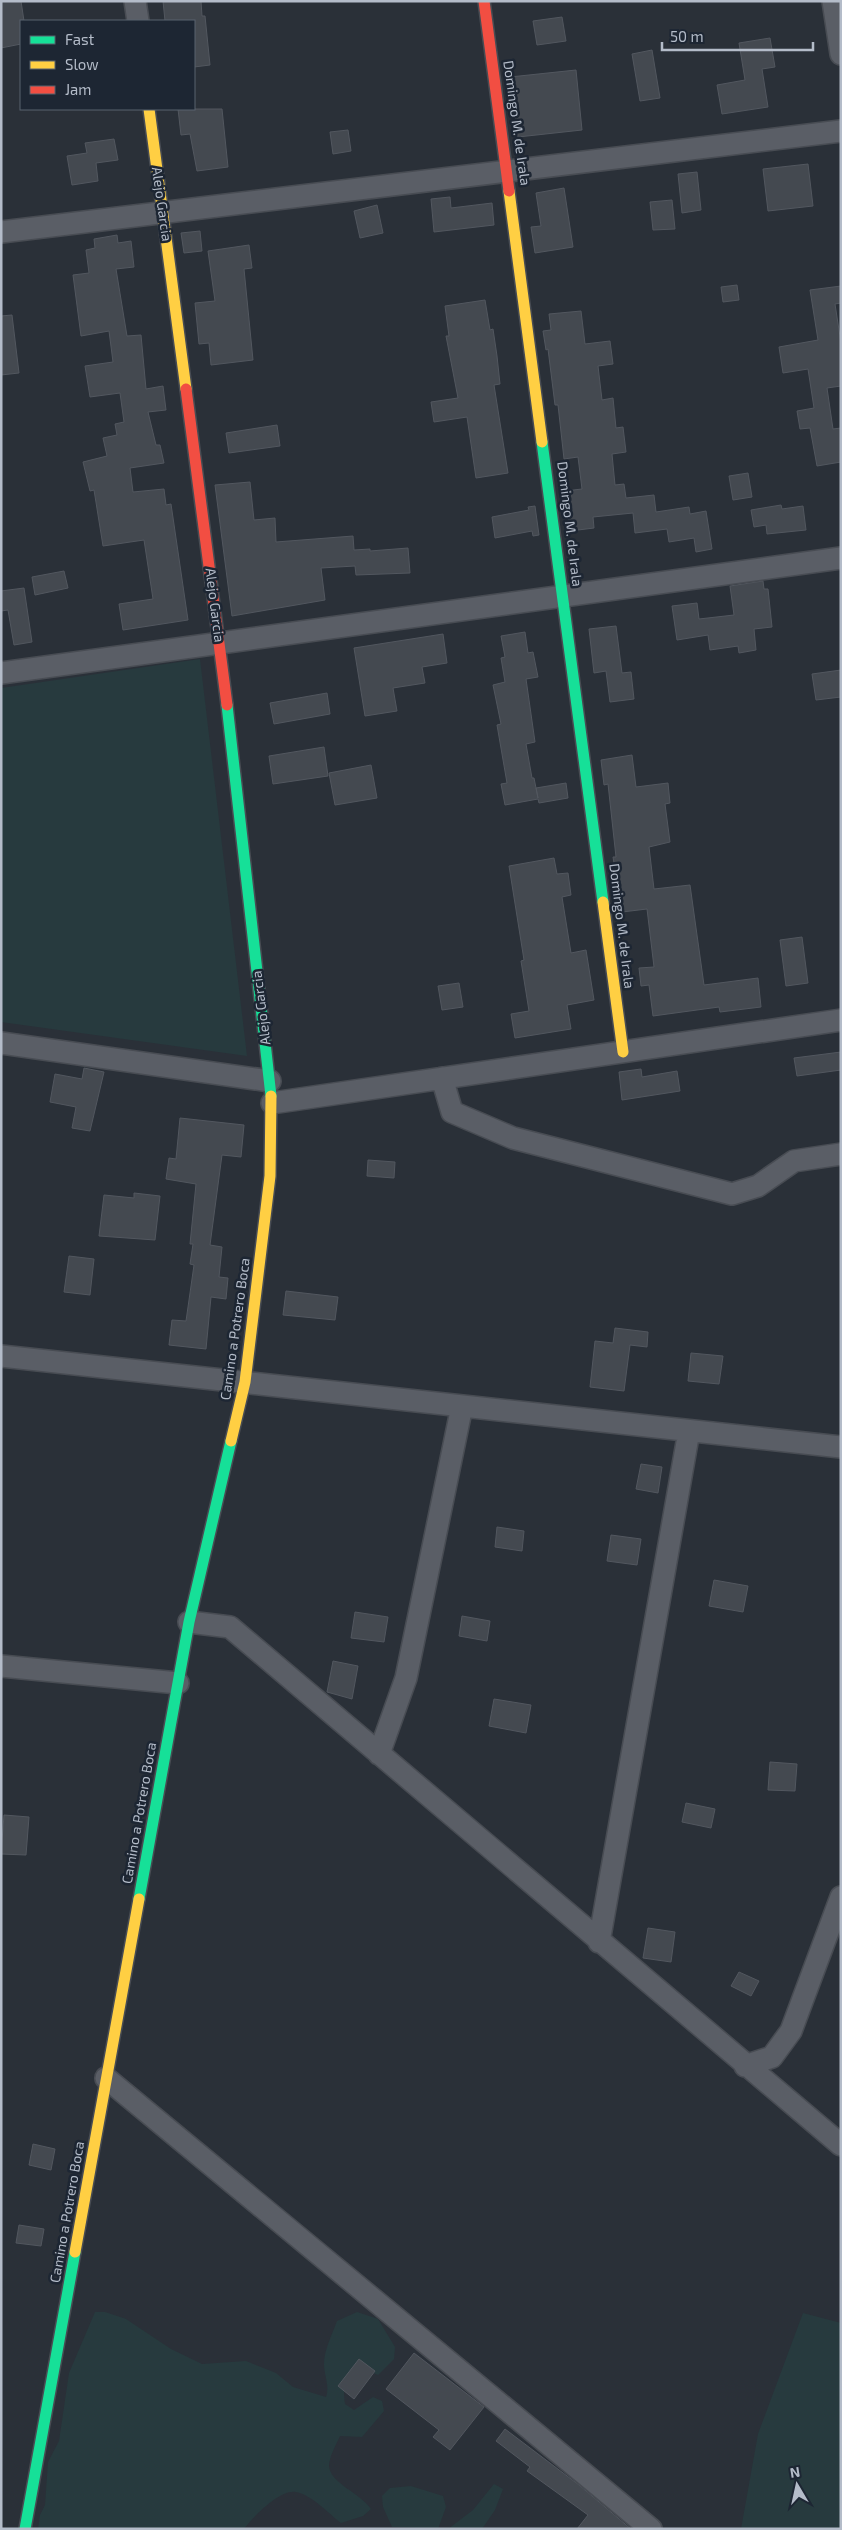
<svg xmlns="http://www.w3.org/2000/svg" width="842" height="2530" viewBox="0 0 842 2530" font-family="'Exo 2',sans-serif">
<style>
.green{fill:#273a3e}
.building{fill:#444950;stroke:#52575f}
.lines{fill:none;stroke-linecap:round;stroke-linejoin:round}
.street-casing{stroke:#484c53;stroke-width:24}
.fast-casing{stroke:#484c53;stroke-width:14}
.slow-casing{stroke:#484c53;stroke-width:14}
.jam-casing{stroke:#484c53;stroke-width:14}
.street{stroke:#5a5e66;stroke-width:21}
.fast{stroke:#16e098;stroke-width:11}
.slow{stroke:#ffcf43;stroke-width:11}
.jam{stroke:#f24e42;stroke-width:11}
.labels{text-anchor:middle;stroke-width:5;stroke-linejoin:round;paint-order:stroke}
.street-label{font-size:14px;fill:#b4bcc9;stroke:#1d2633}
</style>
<rect width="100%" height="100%" fill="#2a3038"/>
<path class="green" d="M 200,659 L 247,1056 L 1,1022 L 1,688 Z
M 95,2312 L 105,2312 L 126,2319 L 171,2349 L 202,2364 L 246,2361 L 276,2373 L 293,2387 L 326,2397 C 330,2385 324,2376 324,2364 C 324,2350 332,2335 337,2321 L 357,2312 L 378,2319 L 395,2347 L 394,2359 L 378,2375 L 358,2366 C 346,2381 342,2384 345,2404 L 354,2410 L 373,2397 L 382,2401 L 384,2411 L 362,2437 L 340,2436 C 336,2445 329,2457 329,2466 C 330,2483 360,2493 371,2509 L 363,2516 L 341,2523 C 328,2513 312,2495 296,2492 C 280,2489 253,2517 244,2529 L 38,2529 L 40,2515 L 45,2505 L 48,2462 L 59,2441 L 69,2373 Z
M 803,2313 L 841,2323 L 841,2529 L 741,2529 L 758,2434 Z
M 494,2484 L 503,2489 L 495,2510 L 482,2529 L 448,2529 L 473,2510 Z
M 411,2486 L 443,2496 L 446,2507 L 438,2529 L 392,2527 L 383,2507 L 382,2496 L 390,2488 Z"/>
<path class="building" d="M 1,1 L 21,1 L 24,21 L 21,21 L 21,44 L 1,48 Z
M 163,1 L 201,1 L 202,16 L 205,16 L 210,65 L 194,67 L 194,21 L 165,21 Z
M 562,17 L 566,41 L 537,45 L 533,21 Z
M 770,38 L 775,67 L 762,69 L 768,107 L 722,114 L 717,85 L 745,80 L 739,43 Z
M 652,50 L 660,98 L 640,101 L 632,54 Z
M 576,70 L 582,130 L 518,137 L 510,77 Z
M 178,109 L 222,109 L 228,167 L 197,171 L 190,134 L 181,135 Z
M 348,130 L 351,151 L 333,154 L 330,132 Z
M 114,139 L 118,160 L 96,163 L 98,181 L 72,185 L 67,156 L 87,153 L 85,143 Z
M 808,164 L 813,206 L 768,211 L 763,169 Z
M 697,172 L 701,210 L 682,213 L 678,174 Z
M 564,188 L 573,247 L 535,253 L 531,227 L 541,226 L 536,193 Z
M 450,197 L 451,208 L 492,203 L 494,225 L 434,232 L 431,199 Z
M 672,200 L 675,229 L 653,230 L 650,202 Z
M 377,205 L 383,233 L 360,238 L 354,211 Z
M 200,231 L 202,251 L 184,253 L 181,233 Z
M 117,235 L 118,243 L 131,241 L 134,267 L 116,269 L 127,336 L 141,335 L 146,389 L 163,386 L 166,410 L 148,412 L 156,445 L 160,445 L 164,463 L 130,468 L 133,492 L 164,489 L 166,505 L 171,504 L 188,620 L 123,630 L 119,604 L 153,599 L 144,540 L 103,546 L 94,490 L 90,491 L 83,462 L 107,456 L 103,438 L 117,435 L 115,424 L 124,422 L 120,393 L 90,397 L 85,366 L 113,362 L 109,331 L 81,336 L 73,275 L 89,273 L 86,250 L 95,248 L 94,239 Z
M 249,245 L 252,268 L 244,269 L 253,360 L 211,365 L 209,343 L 199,344 L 195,303 L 215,301 L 208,251 Z
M 737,285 L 739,300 L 723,302 L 721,287 Z
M 841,286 L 841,303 L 835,304 L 841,343 L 841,386 L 827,388 L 833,429 L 841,428 L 841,462 L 817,466 L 810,428 L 800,429 L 797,411 L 814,408 L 808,369 L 783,373 L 779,347 L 818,340 L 810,290 Z
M 485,300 L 490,330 L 493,329 L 497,356 L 500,384 L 494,385 L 508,473 L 476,478 L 467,417 L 434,422 L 431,402 L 458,398 L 446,336 L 449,336 L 445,306 Z
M 581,311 L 585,344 L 610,341 L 613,364 L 598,366 L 602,400 L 613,398 L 616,428 L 623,427 L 626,452 L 612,454 L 615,485 L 624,484 L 626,498 L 654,495 L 656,512 L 689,507 L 690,514 L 706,511 L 712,549 L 696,552 L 694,538 L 669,542 L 667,529 L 635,533 L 633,513 L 593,517 L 594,528 L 570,531 L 565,491 L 582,489 L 578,457 L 564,459 L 558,405 L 555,405 L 548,349 L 546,350 L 543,331 L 551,330 L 549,314 Z
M 12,315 L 19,373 L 1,375 L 1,316 Z
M 277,425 L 280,446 L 229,453 L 226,433 Z
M 748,473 L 752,497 L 733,500 L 729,476 Z
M 250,482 L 254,520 L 275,518 L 276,542 L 353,536 L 354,550 L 370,549 L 370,551 L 408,548 L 410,573 L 356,575 L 355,566 L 321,568 L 325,600 L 232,616 L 215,485 Z
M 781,505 L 782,509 L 803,506 L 806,530 L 767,534 L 766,525 L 754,527 L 751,510 Z
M 535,506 L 539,535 L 533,536 L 532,531 L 495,538 L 492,517 L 529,510 L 528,507 Z
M 64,571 L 68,588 L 35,595 L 32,577 Z
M 763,581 L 764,589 L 768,589 L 772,627 L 754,629 L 756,650 L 739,653 L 738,646 L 710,650 L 708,635 L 677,640 L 672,606 L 697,603 L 699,619 L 734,615 L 730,586 Z
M 24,588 L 32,642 L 14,645 L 8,610 L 1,611 L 1,591 Z
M 616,626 L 622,673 L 631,672 L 634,699 L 610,702 L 606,671 L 594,673 L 589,629 Z
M 525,632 L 528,653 L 533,652 L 538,677 L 526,679 L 535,742 L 526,744 L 532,778 L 534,778 L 538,798 L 536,788 L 566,783 L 568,798 L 539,803 L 538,799 L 505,805 L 501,784 L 507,783 L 497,725 L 501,724 L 493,685 L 505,682 L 501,658 L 505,657 L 501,636 Z
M 443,634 L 447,663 L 422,667 L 425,683 L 393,688 L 397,711 L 365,716 L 354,648 Z
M 841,670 L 841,697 L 816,700 L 812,674 Z
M 327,693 L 330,714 L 274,724 L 270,703 Z
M 324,747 L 328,776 L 273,784 L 269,756 Z
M 632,755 L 636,787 L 668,783 L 670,803 L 665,804 L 670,842 L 649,847 L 654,889 L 690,885 L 704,985 L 758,978 L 761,1007 L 720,1012 L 719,1007 L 653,1016 L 649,985 L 641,986 L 639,968 L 654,967 L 647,909 L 622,912 L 613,857 L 616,857 L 608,784 L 604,785 L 601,760 Z
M 371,765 L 377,798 L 335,805 L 329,773 Z
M 554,858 L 557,874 L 568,873 L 571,895 L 562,897 L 571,953 L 586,950 L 594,1000 L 567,1005 L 571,1029 L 515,1038 L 511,1014 L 529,1011 L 521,961 L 524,960 L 509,866 Z
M 802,937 L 808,983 L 786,986 L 780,940 Z
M 459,983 L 463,1007 L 442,1010 L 438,986 Z
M 841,1052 L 841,1070 L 797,1076 L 794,1058 Z
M 84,1068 L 104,1072 L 90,1131 L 72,1128 L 76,1107 L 50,1102 L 55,1074 L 82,1079 Z
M 641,1069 L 642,1077 L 677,1071 L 680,1091 L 622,1100 L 619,1072 Z
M 180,1118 L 244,1125 L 241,1157 L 222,1155 L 210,1245 L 222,1247 L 219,1277 L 228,1278 L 226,1299 L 211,1297 L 206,1349 L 169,1345 L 172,1320 L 186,1321 L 194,1265 L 190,1264 L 193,1244 L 190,1244 L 196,1184 L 166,1179 L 169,1158 L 176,1159 Z
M 368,1160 L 395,1162 L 394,1178 L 367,1176 Z
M 134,1193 L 160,1196 L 155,1240 L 99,1236 L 104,1195 L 134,1198 Z
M 69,1256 L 94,1259 L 90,1295 L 64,1292 Z
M 286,1291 L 338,1297 L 335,1320 L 283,1315 Z
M 615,1328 L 648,1332 L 647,1347 L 630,1345 L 624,1391 L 590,1387 L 595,1341 L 613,1343 Z
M 691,1353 L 723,1356 L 719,1384 L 688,1381 Z
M 641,1464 L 662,1467 L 658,1493 L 636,1489 Z
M 497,1527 L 524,1531 L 522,1551 L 495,1547 Z
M 611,1535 L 641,1539 L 637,1565 L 607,1561 Z
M 714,1580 L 748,1586 L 743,1612 L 709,1606 Z
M 355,1612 L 388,1617 L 384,1642 L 351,1638 Z
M 462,1616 L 490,1621 L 487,1641 L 459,1636 Z
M 333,1661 L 358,1666 L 352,1699 L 327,1692 Z
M 494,1699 L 531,1705 L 526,1733 L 489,1726 Z
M 770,1762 L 797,1764 L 795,1791 L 768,1790 Z
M 686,1803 L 715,1809 L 711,1828 L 682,1822 Z
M 4,1815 L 29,1817 L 26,1855 L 1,1854 Z
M 648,1928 L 675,1932 L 671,1962 L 643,1958 Z
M 739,1972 L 759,1981 L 751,1996 L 731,1986 Z
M 33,2144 L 55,2149 L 51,2170 L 29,2165 Z
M 19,2225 L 44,2229 L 41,2246 L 16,2243 Z
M 414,2353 L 484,2407 L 450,2450 L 433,2437 L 439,2430 L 386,2389 Z
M 359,2359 L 375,2371 L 354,2399 L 338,2386 Z
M 505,2429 L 579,2485 L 631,2529 L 577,2529 L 588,2515 L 527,2471 L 530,2467 L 496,2441 Z"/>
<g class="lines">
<g class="street-casing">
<path id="street" d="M 135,1 L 138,21
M 833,1 L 841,54
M 1,232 L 841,131
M 1,673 L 841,558
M 1,1043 L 270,1081
M 442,1078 L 452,1112 L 513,1138 L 732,1194 L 758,1186 L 794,1161 L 841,1154
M 272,1103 L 841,1020
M 1,1356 L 841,1447
M 189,1622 L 230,1627 L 841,2145
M 1,1666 L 178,1683
M 379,1754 L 406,1678 L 462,1406
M 599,1942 L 689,1431
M 745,2066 L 772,2057 L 791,2031 L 841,1897
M 106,2078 L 651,2529"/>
</g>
<g class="fast-casing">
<path id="fast" d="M 542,442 L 603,902
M 227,705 L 271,1096
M 139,1899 L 189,1622 L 231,1441
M 25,2529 L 75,2252"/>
</g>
<g class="slow-casing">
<path id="slow" d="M 149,109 L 186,389
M 509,191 L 542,442
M 603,902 L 623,1052
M 231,1441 L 245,1382 L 270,1176 L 271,1096
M 75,2252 L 139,1899"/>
</g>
<g class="jam-casing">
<path id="jam" d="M 484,1 L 509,191
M 186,389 L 227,705"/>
</g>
<use href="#street" class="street"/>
<use href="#fast" class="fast"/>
<use href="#slow" class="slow"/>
<use href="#jam" class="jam"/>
</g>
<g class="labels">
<g class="street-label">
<text transform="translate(517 123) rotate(82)" y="5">Domingo M. de Irala</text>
<text transform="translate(162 204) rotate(82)" y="5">Alejo Garcia</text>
<text transform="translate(570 524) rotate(83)" y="5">Domingo M. de Irala</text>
<text transform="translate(215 605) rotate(83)" y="5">Alejo Garcia</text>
<text transform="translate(622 926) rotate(83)" y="5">Domingo M. de Irala</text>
<text transform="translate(261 1008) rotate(-97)" y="5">Alejo Garcia</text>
<text transform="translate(235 1329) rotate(-82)" y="5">Camino a Potrero Boca</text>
<text transform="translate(139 1813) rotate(-80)" y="5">Camino a Potrero Boca</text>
<text transform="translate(67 2212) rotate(-80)" y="5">Camino a Potrero Boca</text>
</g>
</g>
<rect width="842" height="2530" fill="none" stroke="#b4bcc9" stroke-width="5"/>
<rect x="20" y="20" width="175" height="90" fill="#1d2633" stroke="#59626f"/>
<rect x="30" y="36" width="25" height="8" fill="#16e098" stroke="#59626f"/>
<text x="65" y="45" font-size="15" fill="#b4bcc9">Fast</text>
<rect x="30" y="61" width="25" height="8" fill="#ffcf43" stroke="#59626f"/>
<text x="65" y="70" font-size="15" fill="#b4bcc9">Slow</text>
<rect x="30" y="86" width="25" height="8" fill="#f24e42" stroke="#59626f"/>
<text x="65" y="95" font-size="15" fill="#b4bcc9">Jam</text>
<g transform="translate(797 2485) rotate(351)" stroke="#1d2633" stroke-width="4" paint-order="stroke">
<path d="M0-4L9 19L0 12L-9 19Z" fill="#b4bcc9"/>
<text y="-8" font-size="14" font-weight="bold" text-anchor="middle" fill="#b4bcc9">N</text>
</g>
<path d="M662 42v8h151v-8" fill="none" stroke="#b4bcc9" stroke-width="2.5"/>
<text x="670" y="42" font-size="15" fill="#b4bcc9" stroke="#1d2633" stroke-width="4" paint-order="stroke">50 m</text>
</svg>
